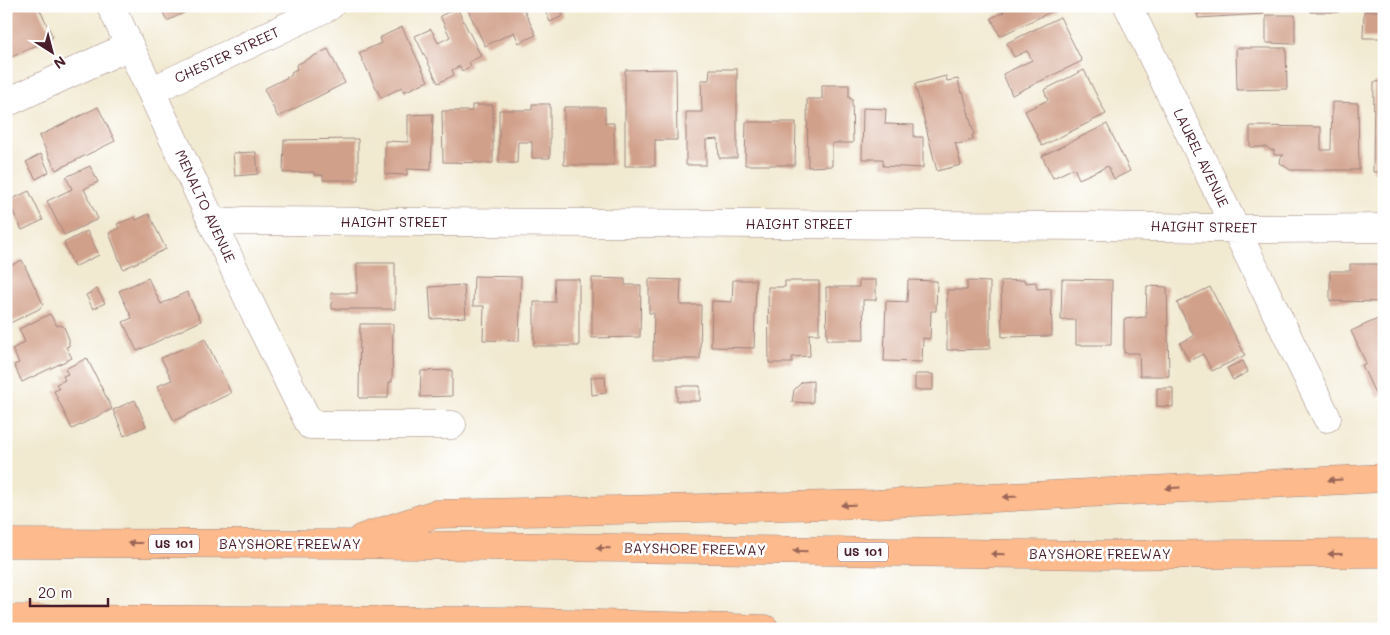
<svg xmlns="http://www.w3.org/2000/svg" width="1390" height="635" viewBox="0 0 1390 635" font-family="Mali,sans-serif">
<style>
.building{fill:#d1a08a}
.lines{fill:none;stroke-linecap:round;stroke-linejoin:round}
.minor-casing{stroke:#9e847e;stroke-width:29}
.highway-casing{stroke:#9e847e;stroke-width:29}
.minor{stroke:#fff;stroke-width:28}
.highway{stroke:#fcba8d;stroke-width:28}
.oneway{fill:#9a6557}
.labels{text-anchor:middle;stroke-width:5;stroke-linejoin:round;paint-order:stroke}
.shield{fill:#fff;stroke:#80626b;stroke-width:1}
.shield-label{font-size:12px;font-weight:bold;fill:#4a1f2b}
.street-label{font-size:14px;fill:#4a1f2b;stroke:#fff}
</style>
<rect width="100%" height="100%" fill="#fff"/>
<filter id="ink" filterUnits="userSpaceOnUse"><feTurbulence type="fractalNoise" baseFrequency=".02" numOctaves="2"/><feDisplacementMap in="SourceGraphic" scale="10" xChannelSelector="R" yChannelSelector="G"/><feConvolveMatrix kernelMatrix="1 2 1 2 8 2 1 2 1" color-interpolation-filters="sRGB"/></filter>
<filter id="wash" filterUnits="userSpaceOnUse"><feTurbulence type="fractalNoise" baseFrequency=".0096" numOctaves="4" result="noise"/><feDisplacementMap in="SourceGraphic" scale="20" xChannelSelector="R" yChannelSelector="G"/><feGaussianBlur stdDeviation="1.12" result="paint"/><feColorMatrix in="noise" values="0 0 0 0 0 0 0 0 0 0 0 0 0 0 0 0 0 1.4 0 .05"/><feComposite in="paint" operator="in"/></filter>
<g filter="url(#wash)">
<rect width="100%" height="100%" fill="#f1e9d0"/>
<g id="blocks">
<path class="building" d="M 12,6 L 38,6 L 53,37 L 8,59 L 6,54 L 6,9 Z
M 160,6 L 198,6 L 167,21 Z
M 466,6 L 522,6 L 536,35 L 519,43 L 514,32 L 485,46 Z
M 543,6 L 572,6 L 561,12 L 563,16 L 550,22 Z
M 1001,6 L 1056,6 L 1057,9 L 1000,36 L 991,18 L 1004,12 Z
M 1197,6 L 1263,6 L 1264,14 L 1198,18 Z
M 1310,6 L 1339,6 L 1339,12 L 1310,12 Z
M 457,8 L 481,56 L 469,62 L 471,66 L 462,71 L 460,66 L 452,70 L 454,75 L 438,83 L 415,36 L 431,29 L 438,43 L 450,37 L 440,16 Z
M 1364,11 L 1384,11 L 1384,38 L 1363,38 Z
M 1266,15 L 1295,15 L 1295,44 L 1266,43 Z
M 1060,17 L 1082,61 L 1012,95 L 1003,74 L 1032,60 L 1027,51 L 1014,57 L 1007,43 Z
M 402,27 L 428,81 L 404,92 L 402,87 L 381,98 L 359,53 L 381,43 L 379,38 Z
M 1236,48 L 1286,48 L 1287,89 L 1237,90 Z
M 328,49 L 345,83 L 278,117 L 264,89 L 292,75 L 291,72 L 297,69 L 296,65 Z
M 676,69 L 677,140 L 655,140 L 655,166 L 625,166 L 625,70 Z
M 710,69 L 737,69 L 737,158 L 719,158 L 718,139 L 706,140 L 706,165 L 686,165 L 686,112 L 702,112 L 701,80 L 709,80 Z
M 1084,70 L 1106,114 L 1042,146 L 1025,111 L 1048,100 L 1044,90 Z
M 946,76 L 947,81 L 958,79 L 961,93 L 963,92 L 974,134 L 972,135 L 973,140 L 958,144 L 955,142 L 961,165 L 937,171 L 915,84 Z
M 1384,81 L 1384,172 L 1373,172 L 1374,82 Z
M 822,85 L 849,85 L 849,98 L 852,99 L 853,143 L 832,143 L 832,166 L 808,167 L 807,99 L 822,99 Z
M 1332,102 L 1358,103 L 1359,170 L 1290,170 L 1280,163 L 1281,157 L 1284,155 L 1274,155 L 1274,150 L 1270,150 L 1267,147 L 1250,147 L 1250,126 L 1321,127 L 1321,150 L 1331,150 Z
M 532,104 L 550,104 L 550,158 L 532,158 L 532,142 L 518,142 L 517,163 L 499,163 L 499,110 L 532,110 Z
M 472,105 L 493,105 L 493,163 L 443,162 L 442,111 L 472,111 Z
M 98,107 L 115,141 L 56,170 L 39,136 Z
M 564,107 L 605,107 L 605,123 L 614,123 L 614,165 L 564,165 Z
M 863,108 L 886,109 L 885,124 L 914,125 L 914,137 L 923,137 L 923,168 L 883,166 L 883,159 L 862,159 Z
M 433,114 L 431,170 L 407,169 L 407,175 L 385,174 L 385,141 L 408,142 L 408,115 Z
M 746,122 L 796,122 L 795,165 L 745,165 Z
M 1107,124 L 1130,171 L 1114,179 L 1108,166 L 1079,179 L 1074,168 L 1053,178 L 1042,156 Z
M 6,135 L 12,148 L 6,151 Z
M 358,139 L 358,180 L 323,180 L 323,175 L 314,175 L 314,172 L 283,173 L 284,140 Z
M 256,152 L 258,174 L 235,176 L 233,153 Z
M 41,154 L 49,172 L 36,179 L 26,162 Z
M 90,166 L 98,182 L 84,189 L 98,219 L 64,235 L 47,201 L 72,189 L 66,177 Z
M 29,191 L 43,220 L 22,230 L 8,201 Z
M 149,214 L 166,249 L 123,269 L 109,233 L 119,228 L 117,224 L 135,217 L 136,220 Z
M 87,231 L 99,255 L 74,267 L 64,243 Z
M 6,239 L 11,249 L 7,250 L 10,258 L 6,260 Z
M 22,260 L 43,304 L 39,309 L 6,325 L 6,268 Z
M 357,263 L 395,263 L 395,309 L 332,309 L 331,293 L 357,293 Z
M 1350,264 L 1384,264 L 1384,302 L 1330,301 L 1330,271 L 1350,271 Z
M 474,276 L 521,277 L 519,341 L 483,340 L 484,306 L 473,306 Z
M 148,278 L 161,304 L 187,292 L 201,321 L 137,351 L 123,322 L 132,318 L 119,291 Z
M 592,278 L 625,279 L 625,285 L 641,285 L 640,337 L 592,338 Z
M 554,279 L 579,279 L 579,346 L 534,346 L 534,302 L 555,302 Z
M 649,279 L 681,280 L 680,305 L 701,305 L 700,359 L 653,359 L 654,313 L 649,313 Z
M 1062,279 L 1112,280 L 1111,345 L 1076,345 L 1076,320 L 1061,320 Z
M 733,280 L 756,280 L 754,348 L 711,347 L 712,301 L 732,302 Z
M 859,280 L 876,280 L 876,300 L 863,300 L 864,340 L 827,340 L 826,287 L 859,287 Z
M 908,280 L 937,281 L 936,311 L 931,311 L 930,339 L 923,338 L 922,362 L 884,361 L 886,301 L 907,302 Z
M 1025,280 L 1025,283 L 1036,282 L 1037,289 L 1051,288 L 1052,336 L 1002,337 L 1001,281 Z
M 785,281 L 819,281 L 819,334 L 809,334 L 810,356 L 792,357 L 792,363 L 769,363 L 768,287 L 785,287 Z
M 967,281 L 990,282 L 990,349 L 947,350 L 947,290 L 967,290 Z
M 464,285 L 466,317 L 431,319 L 429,287 Z
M 1147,286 L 1167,287 L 1169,376 L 1140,376 L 1139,353 L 1124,353 L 1124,319 L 1146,317 Z
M 1210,287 L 1245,355 L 1212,371 L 1203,354 L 1189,361 L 1180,343 L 1194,336 L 1177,303 Z
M 97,289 L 105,303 L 93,309 L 86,295 Z
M 50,314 L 57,326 L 60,325 L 64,327 L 69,339 L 69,346 L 66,347 L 72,358 L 22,382 L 14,365 L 19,363 L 12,349 L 25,342 L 19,329 Z
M 1380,318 L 1382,322 L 1384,322 L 1384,395 L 1377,398 L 1362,365 L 1366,363 L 1351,331 Z
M 360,324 L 393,324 L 392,382 L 389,382 L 388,398 L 359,398 Z
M 205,339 L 231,393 L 174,421 L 157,386 L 172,380 L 161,358 Z
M 87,358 L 112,409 L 72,429 L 54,391 L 59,389 L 56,384 L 65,380 L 63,376 L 68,374 L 65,369 Z
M 1243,361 L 1248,372 L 1233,380 L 1227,368 Z
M 452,370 L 452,396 L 420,397 L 421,371 Z
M 915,374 L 933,374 L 933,390 L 915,390 Z
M 605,376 L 606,393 L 592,395 L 591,377 Z
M 813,381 L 813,403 L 792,402 L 794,390 L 802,382 Z
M 677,386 L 700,386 L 700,401 L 677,401 Z
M 1157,388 L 1173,388 L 1173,407 L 1157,406 Z
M 135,400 L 146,426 L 124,436 L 113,410 Z"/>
</g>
</g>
<g filter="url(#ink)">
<use href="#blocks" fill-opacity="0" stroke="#9e847e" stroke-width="1"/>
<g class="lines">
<g class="minor-casing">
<path id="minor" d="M 111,6 L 260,324 L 310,425 L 452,425
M 1128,6 L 1327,418
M 151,91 L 330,6
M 6,103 L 129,46
M 214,223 L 243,221 L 1092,226 L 1270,229 L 1384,228"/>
</g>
<g class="highway-casing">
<path id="highway" d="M 362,538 L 435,514 L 875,504 L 1384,478
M 6,543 L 342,544 L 1100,555 L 1384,553
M 6,619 L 503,621 L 765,629"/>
</g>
<use href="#minor" class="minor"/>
<use href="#highway" class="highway"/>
</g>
<defs><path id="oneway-solid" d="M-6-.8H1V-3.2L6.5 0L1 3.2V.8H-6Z" transform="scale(1.25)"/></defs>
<g class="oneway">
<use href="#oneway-solid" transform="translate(1335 480) rotate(177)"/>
<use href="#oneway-solid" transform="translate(1173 488) rotate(177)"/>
<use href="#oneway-solid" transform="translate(1010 497) rotate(177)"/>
<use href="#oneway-solid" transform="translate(848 505) rotate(179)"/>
<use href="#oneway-solid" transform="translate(135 543) rotate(-180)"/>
<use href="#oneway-solid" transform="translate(603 548) rotate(-179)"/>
<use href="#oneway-solid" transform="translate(800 551) rotate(-179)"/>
<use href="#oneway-solid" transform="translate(998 554) rotate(-179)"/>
<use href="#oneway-solid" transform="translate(1335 554) rotate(180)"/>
</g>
</g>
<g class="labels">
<g class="shield">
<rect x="149" y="534.5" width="50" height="19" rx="4"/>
<rect x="838" y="542.5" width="50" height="19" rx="4"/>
</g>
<g class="shield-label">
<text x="174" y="548">US 101</text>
<text x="863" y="556">US 101</text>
</g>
<g class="street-label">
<text transform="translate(227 55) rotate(-25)" y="5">CHESTER STREET</text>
<text transform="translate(1201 158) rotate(64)" y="5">LAUREL AVENUE</text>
<text transform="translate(205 206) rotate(65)" y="5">MENALTO AVENUE</text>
<text x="394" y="227">HAIGHT STREET</text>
<text x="799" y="229">HAIGHT STREET</text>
<text transform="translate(1204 227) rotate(1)" y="5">HAIGHT STREET</text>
<text x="290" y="549">BAYSHORE FREEWAY</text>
<text transform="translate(695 549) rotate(1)" y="5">BAYSHORE FREEWAY</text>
<text x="1100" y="559">BAYSHORE FREEWAY</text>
</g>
</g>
<rect width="1390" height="635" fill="none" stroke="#fff" stroke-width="25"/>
<g transform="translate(52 52) rotate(144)" stroke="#ffffff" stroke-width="4" paint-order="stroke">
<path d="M0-4L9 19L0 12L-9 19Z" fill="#4a1f2b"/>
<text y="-8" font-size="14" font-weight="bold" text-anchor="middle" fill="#4a1f2b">N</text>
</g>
<path d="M30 598v8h78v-8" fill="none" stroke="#4a1f2b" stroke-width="2.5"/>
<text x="38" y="598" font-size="15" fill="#4a1f2b" stroke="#ffffff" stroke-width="4" paint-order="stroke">20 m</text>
</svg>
